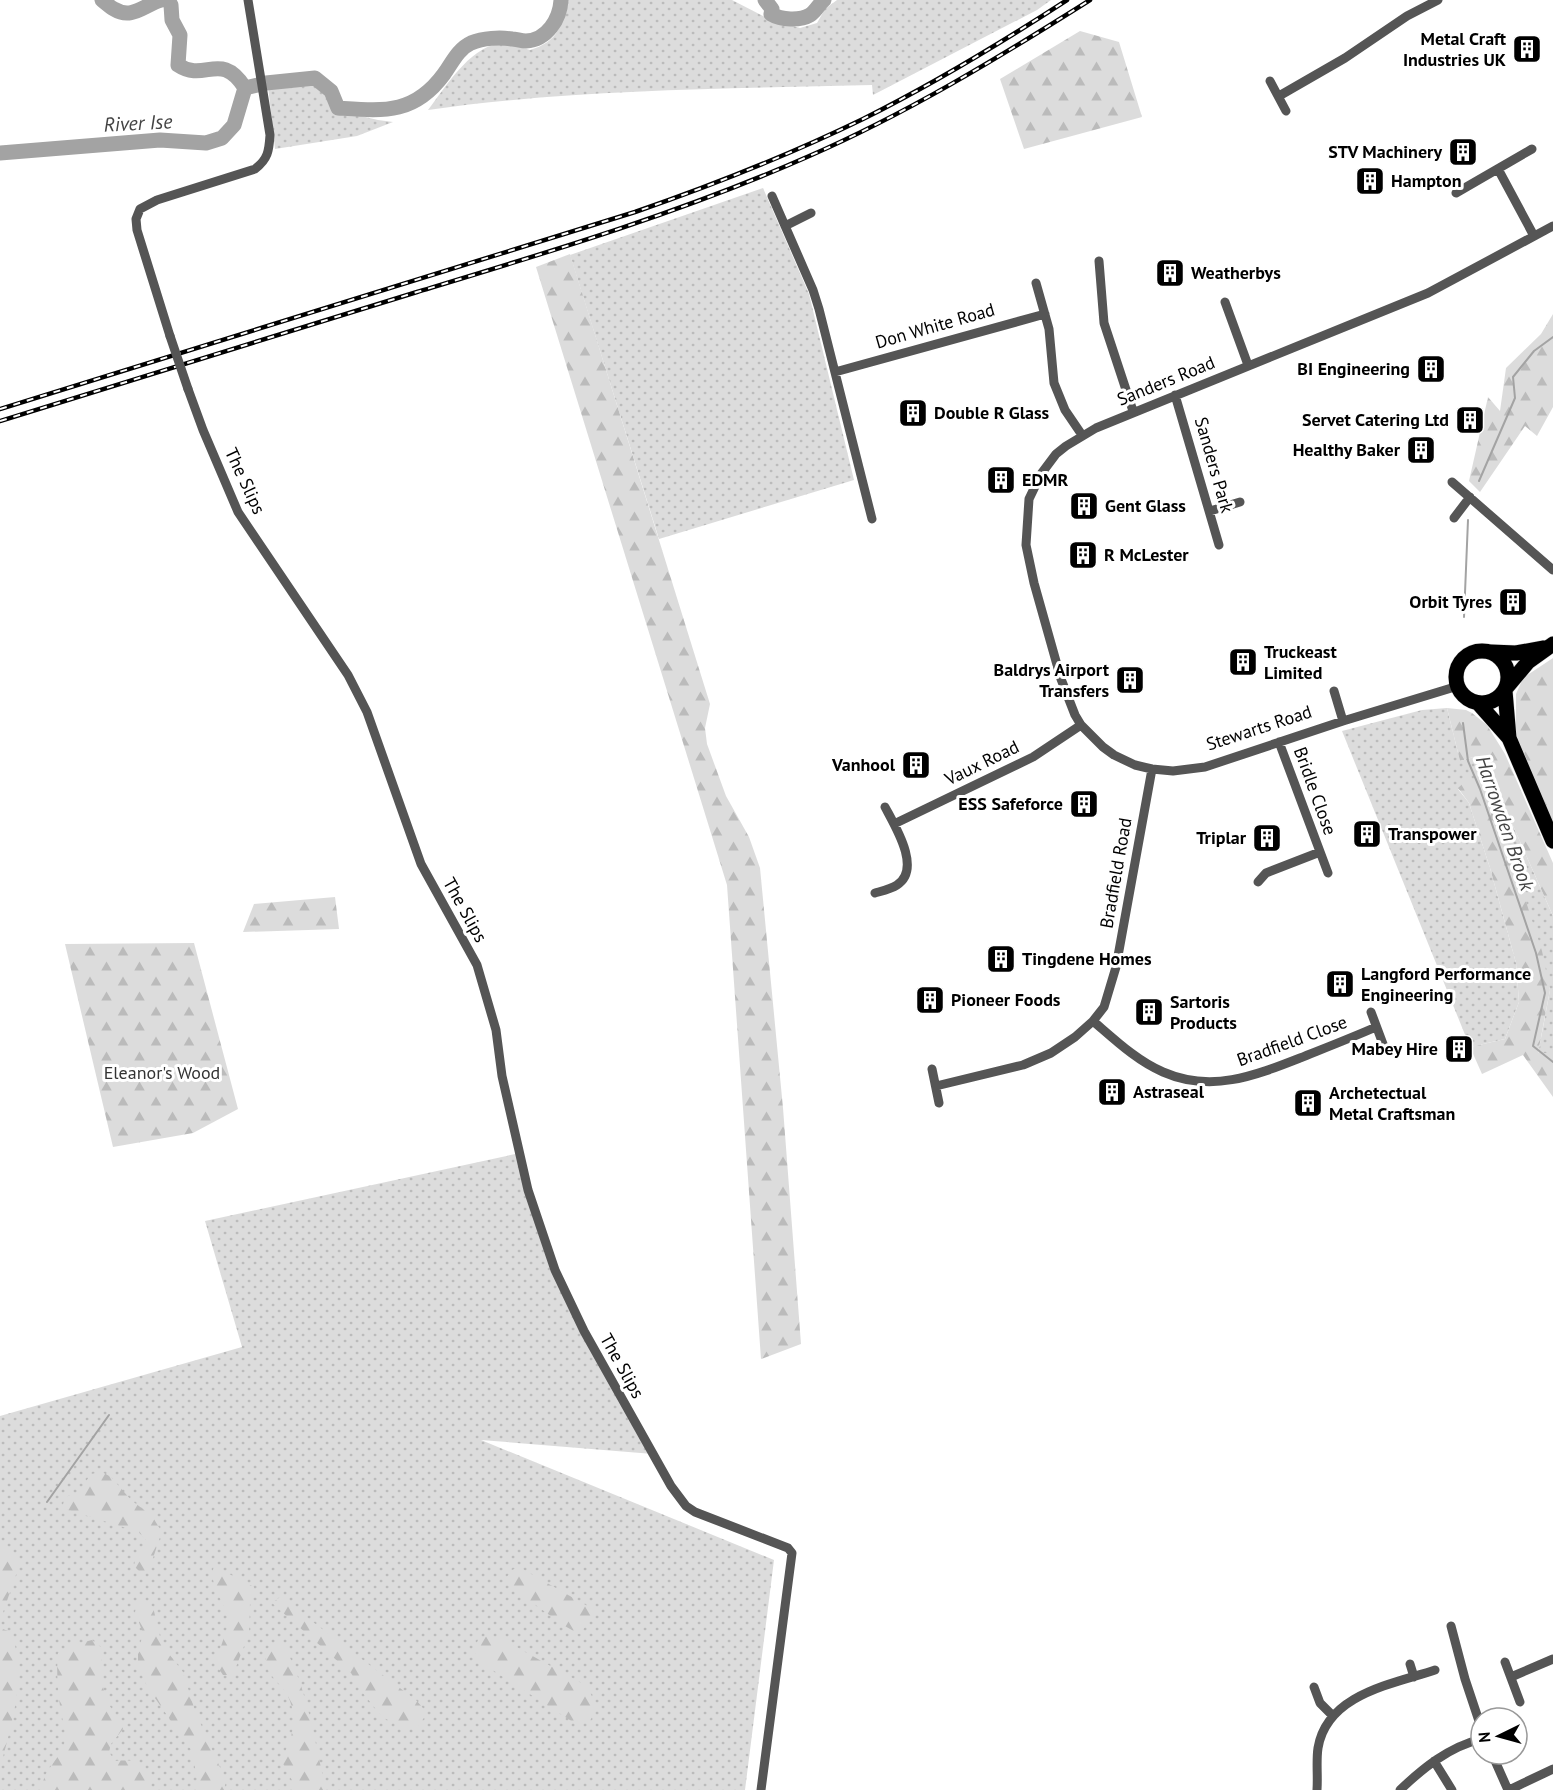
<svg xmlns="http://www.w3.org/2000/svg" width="1553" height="1790" viewBox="0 0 1553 1790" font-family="'PT Sans',sans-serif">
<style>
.grass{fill:url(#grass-dots)}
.forest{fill:url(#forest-firs)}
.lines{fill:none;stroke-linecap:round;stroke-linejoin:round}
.stream{stroke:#a3a3a3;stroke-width:2}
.river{stroke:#a3a3a3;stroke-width:15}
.primary-casing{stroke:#dbdbdb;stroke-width:16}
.street{stroke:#555;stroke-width:9}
.primary{stroke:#000;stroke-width:15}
.rail-casing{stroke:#000;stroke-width:4.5}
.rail{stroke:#fff;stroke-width:2;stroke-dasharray:7;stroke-linecap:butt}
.street-bridge{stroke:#555;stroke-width:9}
.labels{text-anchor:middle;stroke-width:6;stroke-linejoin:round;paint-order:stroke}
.poi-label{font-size:18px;font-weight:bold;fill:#000;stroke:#fff;text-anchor:start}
.street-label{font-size:18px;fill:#000;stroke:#fff}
.park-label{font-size:18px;fill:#333;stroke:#fff}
.water-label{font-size:20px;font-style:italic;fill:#444;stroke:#fff}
</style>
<defs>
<pattern id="grass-dots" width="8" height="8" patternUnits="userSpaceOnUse" patternTransform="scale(1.5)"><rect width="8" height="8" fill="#dcdcdc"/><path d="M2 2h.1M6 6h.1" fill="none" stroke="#bbb" stroke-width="1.8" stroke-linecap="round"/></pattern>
<pattern id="forest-firs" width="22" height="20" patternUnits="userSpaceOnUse" patternTransform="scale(1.5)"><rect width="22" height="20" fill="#dcdcdc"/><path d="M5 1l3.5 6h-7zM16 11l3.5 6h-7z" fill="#bbb"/></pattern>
</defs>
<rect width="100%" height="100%" fill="#fff"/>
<path class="grass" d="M 566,0 L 732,0 L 769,19 L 800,28 L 817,23 L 825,9 L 837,0 L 1051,0 L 1037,10 L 873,95 L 872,85 C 724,89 575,89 428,110 C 445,88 469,48 498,44 C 508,42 521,48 530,50 C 559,41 561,27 566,0 Z
M 313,80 L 329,91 L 336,110 L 378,120 L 393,122 L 357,136 L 275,149 L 268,86 Z
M 763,188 L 809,294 L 854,480 L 659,539 L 570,255 Z
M 1447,708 L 1460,761 L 1477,756 L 1483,758 L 1553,916 L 1553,1053 L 1538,1054 L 1550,990 L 1495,803 L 1458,789 L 1469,803 L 1490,868 L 1516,963 L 1519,1002 L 1505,1039 L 1470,1047 L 1342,731 L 1422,710 Z
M 520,1153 L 555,1270 L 653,1454 L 481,1440 L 774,1560 L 745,1790 L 0,1790 L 0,1416 L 242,1347 L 205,1221 Z"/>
<path class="forest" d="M 1080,31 L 1119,42 L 1142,117 L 1024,149 L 1000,79 Z
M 570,254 L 710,704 L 705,728 L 707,744 L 726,796 L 749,837 L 760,868 L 783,1108 L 801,1344 L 761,1359 L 727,885 L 536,267 Z
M 1553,314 L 1553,407 L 1537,436 L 1525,426 L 1480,492 L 1469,481 L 1488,397 L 1500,411 L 1506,368 L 1541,334 Z
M 1553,658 L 1553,823 L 1516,736 L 1516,694 L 1523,678 Z
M 1447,708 L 1466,710 L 1472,713 L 1487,725 L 1505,754 L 1553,863 L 1553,916 L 1483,758 L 1477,756 L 1460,761 Z
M 1468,779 L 1483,782 L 1494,803 L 1542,951 L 1550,990 L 1538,1053 L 1553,1053 L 1553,1097 L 1523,1055 L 1482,1074 L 1470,1047 L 1505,1039 L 1519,1002 L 1516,963 L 1490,868 L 1469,803 L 1458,788 Z
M 335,897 L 339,929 L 243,932 L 254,904 Z
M 194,943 L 238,1109 L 193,1133 L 113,1147 L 65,944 Z
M 102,1472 L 111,1477 L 131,1500 L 152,1516 L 160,1529 L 160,1537 L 148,1573 L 141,1573 L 134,1566 C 135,1556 143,1550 146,1540 L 139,1532 L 62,1508 L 65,1497 L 78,1493 L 91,1474 Z
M 0,1542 L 13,1552 L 19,1566 L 0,1621 Z
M 214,1566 L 254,1587 L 250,1603 L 249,1633 L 233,1675 L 223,1675 L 215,1663 C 218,1652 230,1627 228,1617 C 223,1600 208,1584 214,1566 Z
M 519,1567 L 598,1612 L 579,1634 L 563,1625 L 511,1587 L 506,1578 L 512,1570 Z
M 280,1597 L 417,1701 L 427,1713 L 418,1727 L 406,1729 L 382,1717 L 363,1693 L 351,1673 L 272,1603 Z
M 145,1601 L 153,1607 L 162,1645 L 183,1672 L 195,1711 L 226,1781 L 224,1790 L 199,1790 L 192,1751 L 148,1688 L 138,1666 L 138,1653 L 143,1633 L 135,1612 L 137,1603 Z
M 0,1628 L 11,1632 C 28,1678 11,1724 0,1769 Z
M 488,1636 L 500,1638 L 585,1685 C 594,1696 597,1708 590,1721 L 576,1724 L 477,1660 L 474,1649 L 478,1640 Z
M 92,1640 L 102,1648 C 101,1666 100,1683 107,1700 C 111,1710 119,1718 123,1729 L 111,1744 L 109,1752 L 115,1761 C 141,1759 150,1763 150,1790 L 42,1790 C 42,1768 62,1760 65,1740 C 66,1732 63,1721 61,1713 C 58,1692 56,1674 58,1653 L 76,1644 Z
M 277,1644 L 285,1647 C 309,1695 314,1739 326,1790 L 293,1790 L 294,1784 L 281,1760 C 291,1741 298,1723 290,1701 C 283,1680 259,1676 268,1648 Z"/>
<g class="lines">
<path class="stream" d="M 1479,481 L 1515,398 L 1513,377 L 1534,351 L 1553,337
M 1464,617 L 1468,520
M 1463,723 L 1468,761 L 1480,789 L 1536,953 L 1545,993 L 1533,1046 L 1553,1062
M 47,1502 L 109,1415"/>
<path class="river" d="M 102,0 C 106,3 110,7 114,9 C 132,20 144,5 161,0
M 168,0 L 171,5 L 172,20 L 180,35 L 178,65 C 205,83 221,50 245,88
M 765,0 L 772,9 L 771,14 C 781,20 800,21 810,15 C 816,11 819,4 824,0
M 0,153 L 160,140 L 206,143 L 222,138 L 234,125 L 245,88 L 266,83 L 315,78 L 331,91 L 338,108 C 383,111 414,115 444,74 C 452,63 458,49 471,43 C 483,38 500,37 512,39 C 516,39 521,41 526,41 C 547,40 560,19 561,0"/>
<g class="primary-casing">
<path id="primary" d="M1456 677a26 26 0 1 1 52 0a26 26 0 1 1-52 0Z
M 1491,652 L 1516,653 L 1544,648
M 1507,687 L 1528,662 L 1553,644
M 1505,691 L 1509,738
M 1478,703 L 1509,738 L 1553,841"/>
</g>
<path class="street" d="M 1270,81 L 1286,111
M 1279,96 L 1345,58 L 1407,16 L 1438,0
M 1498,169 L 1534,236
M 1456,193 L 1532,149
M 772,196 L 813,290 L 819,309 L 872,519
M 785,226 L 811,213
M 1099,261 L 1104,323 L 1133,411
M 1036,283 L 1049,329 L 1054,383 L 1065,410 L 1082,435
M 1225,302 L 1248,365
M 170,336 L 137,230 L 136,219 L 140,209 L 157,200 L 255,169 C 268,159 269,151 270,135 L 248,0
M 835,372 L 1045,314
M 188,389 L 203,430 L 238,512 L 348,675 L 367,712 L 421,864 L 477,965 L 496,1030 L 502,1076 L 528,1190 L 555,1270 L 584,1331 L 671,1486 L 686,1506 L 695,1512 L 788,1548 L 792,1553 L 761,1790
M 1175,395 L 1219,545
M 1452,482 L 1553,570
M 1210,511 L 1240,502
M 1454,518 L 1470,497
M 1458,686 L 1343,721 L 1205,767 L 1173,771 L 1152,769 L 1135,765 L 1114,755 L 1103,747 L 1081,725 L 1075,715 L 1061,679 L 1034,583 L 1026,545 L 1029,499 L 1041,474 L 1056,454 L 1066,446 L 1096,428 L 1428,293 L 1553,226
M 1334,691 L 1343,721
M 1279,742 L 1328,873
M 894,824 L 1033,757 L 1081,725
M 1258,882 L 1266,873 L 1320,852
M 875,893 C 882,891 891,889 897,885 C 922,869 895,826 885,807
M 1371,1012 L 1383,1044
M 1093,1021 C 1114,1039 1137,1061 1163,1072 C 1211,1093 1254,1076 1300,1058 C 1325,1048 1351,1038 1376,1027
M 932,1069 L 939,1103
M 936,1086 L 1023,1065 L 1051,1053 L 1075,1037 L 1093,1021 L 1104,1007 L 1116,967 L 1152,769
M 1451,1626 L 1465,1679 L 1481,1727
M 1505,1662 L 1520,1702
M 1410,1664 L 1414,1677
M 1511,1677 L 1553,1659
M 1314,1687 L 1320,1703 L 1333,1716
M 1492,1754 L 1508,1790
M 1434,1761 L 1452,1790
M 1317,1790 C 1318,1776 1316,1761 1318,1748 C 1327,1694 1393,1684 1435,1670
M 1400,1790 C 1423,1768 1449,1747 1481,1739
M 1509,1790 L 1553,1769"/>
<use href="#primary" class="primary"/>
<g class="rail-casing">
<path id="rail" d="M 0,409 L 635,212 C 713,185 789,155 863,119 C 933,84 1001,43 1067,0
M 0,421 C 139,378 278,335 417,292 C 549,252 680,213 807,157 C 906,114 998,58 1090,0"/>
</g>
<use href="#rail" class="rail"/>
<path class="street-bridge" d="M 170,336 L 188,389"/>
</g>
<defs>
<g id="building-square" transform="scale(1.5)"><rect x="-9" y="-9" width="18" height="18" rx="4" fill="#000" stroke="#fff"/><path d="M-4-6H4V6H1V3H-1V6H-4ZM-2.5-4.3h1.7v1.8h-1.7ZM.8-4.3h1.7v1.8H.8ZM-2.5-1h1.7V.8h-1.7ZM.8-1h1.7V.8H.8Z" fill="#fff"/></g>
</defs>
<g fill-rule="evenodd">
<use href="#building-square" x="1527" y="49"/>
<use href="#building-square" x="1463" y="152"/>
<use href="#building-square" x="1370" y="181"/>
<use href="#building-square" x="1170" y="273"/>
<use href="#building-square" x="1431" y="369"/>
<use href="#building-square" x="913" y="413"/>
<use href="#building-square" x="1470" y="420"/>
<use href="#building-square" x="1421" y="450"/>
<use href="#building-square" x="1001" y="480"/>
<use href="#building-square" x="1084" y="506"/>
<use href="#building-square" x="1083" y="555"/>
<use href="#building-square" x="1513" y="602"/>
<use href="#building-square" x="1243" y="662"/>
<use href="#building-square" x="1130" y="680"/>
<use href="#building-square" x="916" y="765"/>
<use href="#building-square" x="1084" y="804"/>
<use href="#building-square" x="1367" y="834"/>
<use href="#building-square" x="1267" y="838"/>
<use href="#building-square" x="1001" y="959"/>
<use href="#building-square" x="1340" y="984"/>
<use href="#building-square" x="930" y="1000"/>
<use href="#building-square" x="1149" y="1012"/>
<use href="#building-square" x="1459" y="1049"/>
<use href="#building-square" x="1112" y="1092"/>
<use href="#building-square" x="1308" y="1103"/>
</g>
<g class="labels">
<g class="poi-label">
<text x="1506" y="45" text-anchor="end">Metal Craft<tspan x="1506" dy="21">Industries UK</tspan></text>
<text x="1442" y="158" text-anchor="end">STV Machinery</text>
<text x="1391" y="187">Hampton</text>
<text x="1191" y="279">Weatherbys</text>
<text x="1410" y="375" text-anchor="end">BI Engineering</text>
<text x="934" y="419">Double R Glass</text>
<text x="1449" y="426" text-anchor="end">Servet Catering Ltd</text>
<text x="1400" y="456" text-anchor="end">Healthy Baker</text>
<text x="1022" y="486">EDMR</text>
<text x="1105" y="512">Gent Glass</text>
<text x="1104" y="561">R McLester</text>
<text x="1492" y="608" text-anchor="end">Orbit Tyres</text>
<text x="1264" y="658">Truckeast<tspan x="1264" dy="21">Limited</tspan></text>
<text x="1109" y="676" text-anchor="end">Baldrys Airport<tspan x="1109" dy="21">Transfers</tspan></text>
<text x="895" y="771" text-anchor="end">Vanhool</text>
<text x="1063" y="810" text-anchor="end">ESS Safeforce</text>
<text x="1388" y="840">Transpower</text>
<text x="1246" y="844" text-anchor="end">Triplar</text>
<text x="1022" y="965">Tingdene Homes</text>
<text x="1361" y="980">Langford Performance<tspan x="1361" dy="21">Engineering</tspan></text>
<text x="951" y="1006">Pioneer Foods</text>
<text x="1170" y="1008">Sartoris<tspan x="1170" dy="21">Products</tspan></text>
<text x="1438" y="1055" text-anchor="end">Mabey Hire</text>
<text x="1133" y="1098">Astraseal</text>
<text x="1329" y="1099">Archetectual<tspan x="1329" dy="21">Metal Craftsman</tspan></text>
</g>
<g class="street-label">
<text transform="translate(935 326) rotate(-16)" y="6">Don White Road</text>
<text transform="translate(1166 381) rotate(-22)" y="6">Sanders Road</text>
<text transform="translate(1214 465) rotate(74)" y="6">Sanders Park</text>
<text transform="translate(245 481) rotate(65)" y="6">The Slips</text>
<text transform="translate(1259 728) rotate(-18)" y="6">Stewarts Road</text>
<text transform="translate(982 763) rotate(-26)" y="6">Vaux Road</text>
<text transform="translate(1315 791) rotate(70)" y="6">Bridle Close</text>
<text transform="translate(1116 873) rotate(-80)" y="6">Bradfield Road</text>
<text transform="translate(465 910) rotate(61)" y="6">The Slips</text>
<text transform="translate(1292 1041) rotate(-20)" y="6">Bradfield Close</text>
<text transform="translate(622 1366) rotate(61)" y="6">The Slips</text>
</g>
<g class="park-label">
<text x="162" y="1079">Eleanor's Wood</text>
</g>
<g class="water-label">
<text transform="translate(138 123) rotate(-3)" y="7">River Ise</text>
<text transform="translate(1505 823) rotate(71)" y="7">Harrowden Brook</text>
</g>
</g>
<g transform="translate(1499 1736) rotate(265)"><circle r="28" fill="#ffffff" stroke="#999999" stroke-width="1.5"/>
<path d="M0-4.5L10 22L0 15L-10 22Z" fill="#000000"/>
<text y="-9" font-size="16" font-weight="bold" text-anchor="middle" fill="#000000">N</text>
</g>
</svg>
